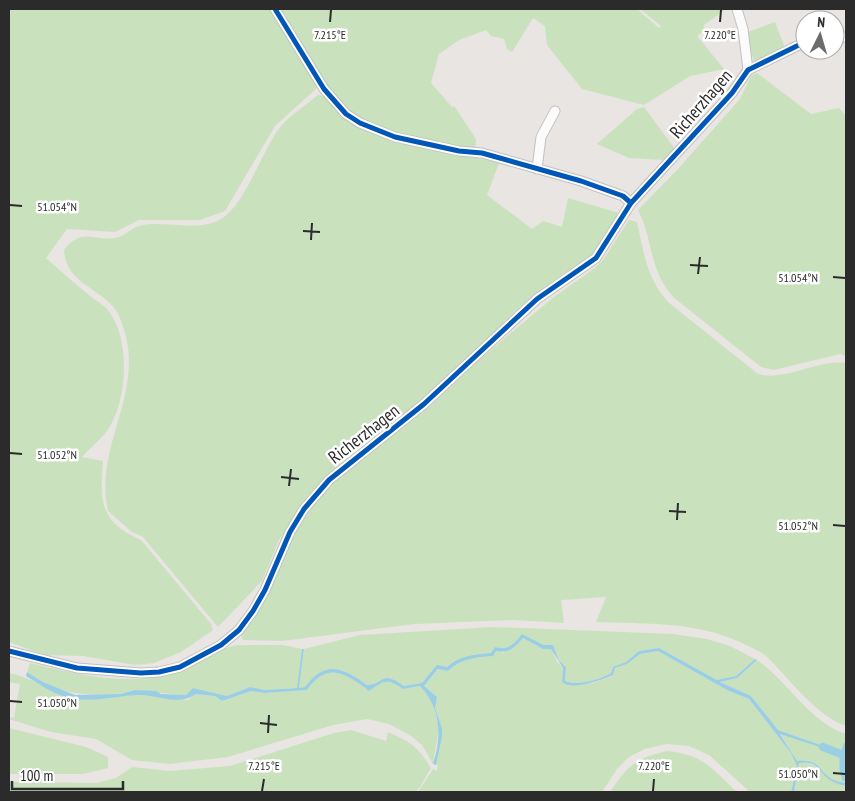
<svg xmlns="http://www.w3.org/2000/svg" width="855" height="801" viewBox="0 0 855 801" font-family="'PT Sans Narrow',sans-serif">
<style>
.green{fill:#cae1bd}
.water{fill:#9acee5}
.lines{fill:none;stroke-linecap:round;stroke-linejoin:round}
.canal{stroke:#9acee5;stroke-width:8}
.minor-casing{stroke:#c2c1c1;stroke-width:11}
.minor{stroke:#fcfbfb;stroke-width:9}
.cycleway-casing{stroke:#fff;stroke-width:8}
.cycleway{stroke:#0057b8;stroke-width:5}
.ticks{fill:none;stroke:#2b2b2b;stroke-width:2}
.labels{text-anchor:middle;stroke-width:5;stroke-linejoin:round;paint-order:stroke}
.street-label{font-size:18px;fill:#2b2b2b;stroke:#fff}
.ticks-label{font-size:12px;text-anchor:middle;fill:#2b2b2b;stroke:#fff;stroke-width:5;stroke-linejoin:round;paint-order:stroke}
</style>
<rect width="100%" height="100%" fill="#e8e5e2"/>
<path class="green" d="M 9,9 L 271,9 L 318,87 L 275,126 L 225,211 L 200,220 L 139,220 L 115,232 L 67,229 L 46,258 C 61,271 75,284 90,296 C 96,301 106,306 110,313 C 130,341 127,398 110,426 C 103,439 91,446 82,457 L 103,461 C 100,502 99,521 141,540 L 211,624 L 213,630 L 181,652 L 154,663 L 135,665 L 83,656 L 44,655 L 9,642 Z
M 278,9 L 637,9 L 659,28 L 661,26 L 640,9 L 726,9 L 704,25 L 705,30 L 697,36 L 724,69 L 690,76 L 644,105 L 582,89 L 547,45 L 545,26 L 533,18 L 512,52 L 507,49 L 504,39 L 491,36 L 486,30 L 459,40 L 439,54 L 431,83 L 452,107 L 454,106 L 476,139 L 475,151 C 441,143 402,140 370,125 C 326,103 303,49 278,9 Z
M 775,22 L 785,48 L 758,61 L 754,60 L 749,47 L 748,32 Z
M 757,73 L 811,114 L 839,108 L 846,116 L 846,356 L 840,354 L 774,370 L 761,367 L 673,297 C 648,268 654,241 638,210 L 678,169 L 740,99 L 751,76 Z
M 318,95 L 323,96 L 359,126 L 378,135 L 499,163 L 487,195 L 532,229 L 543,221 L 562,227 L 568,198 L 619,213 L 592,255 L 561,275 L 521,306 L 411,409 L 353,452 L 328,474 L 296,513 L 279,540 L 262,581 L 218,627 L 143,537 L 132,532 L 108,511 C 94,449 141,397 126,337 C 124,329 120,315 115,309 C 97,286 66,283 64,250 C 82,227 92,241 115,238 C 124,237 131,228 139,226 C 160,220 191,231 215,222 C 243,212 260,155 278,130 C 288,116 305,106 318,95 Z
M 644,107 L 675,149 L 665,160 L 629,158 L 597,144 L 637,109 Z
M 629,220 L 637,222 C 644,253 646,277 668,302 L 758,374 C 787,382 816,359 846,363 L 846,726 C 816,716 789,678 766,656 C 760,651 752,648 746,645 C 700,621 646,624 596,622 L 606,597 L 561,600 L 564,623 L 513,620 L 414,624 L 282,641 L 243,640 L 240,633 L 257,613 L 267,597 L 294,533 L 318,499 L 333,483 L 429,407 L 480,359 L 554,297 L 595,268 L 603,260 Z
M 493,627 L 673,634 L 707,639 L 730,646 L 755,659 L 736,676 L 717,680 L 659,648 L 639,651 L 626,662 L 613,667 L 611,673 C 600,680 577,686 565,681 L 566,667 L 559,661 L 553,645 L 544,645 L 522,634 C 514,644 508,651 495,647 L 491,653 L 476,654 L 447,668 L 437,666 L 422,683 L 404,686 C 380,669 386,684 367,685 C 344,668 325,659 305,687 L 299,688 L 304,649 L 360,635 Z
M 523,638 L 543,649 L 551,648 L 557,662 L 563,668 L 562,682 C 579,686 597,684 613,675 L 615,668 L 627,664 L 640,654 L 658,651 L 727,690 L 749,699 L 791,753 L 797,766 L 791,792 L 750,792 L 709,755 L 689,746 L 666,744 L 645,749 L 629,757 L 617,769 L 602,792 L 418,792 L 433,769 L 437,771 L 438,765 L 436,765 L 442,728 L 435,708 L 437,697 L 424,686 L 439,669 L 448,671 C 460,659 476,657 492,656 L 496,651 L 503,653 Z
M 239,645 L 283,645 L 302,649 L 297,688 L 265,690 L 250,687 L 227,696 L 193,688 L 187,695 C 170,695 153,691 137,690 C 131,690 124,693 118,694 C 78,696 61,694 27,672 L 30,663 C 75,674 128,687 173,673 C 197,666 215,648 239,645 Z
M 757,660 C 789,682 808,721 846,734 L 846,743 L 844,743 C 839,756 837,775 846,783 C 843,782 838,782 834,780 C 818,773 822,757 797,761 L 780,733 L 832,751 L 832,749 L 778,730 L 751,696 L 720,682 L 737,678 Z
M 327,672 L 347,674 L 369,691 C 385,680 387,678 403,689 L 420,686 L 432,698 L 439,728 L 433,764 L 422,745 L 411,736 L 389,724 L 367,719 L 333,725 L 228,757 L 169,764 L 132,760 L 96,739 L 51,732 L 9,719 L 9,717 L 14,718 L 20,684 L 9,682 L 9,673 C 32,677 50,693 73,698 C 93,704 117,695 138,695 C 154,695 171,698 188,700 L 196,694 L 215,696 L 222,701 L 251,691 L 265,693 L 307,690 L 314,680 Z
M 9,728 L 86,747 L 108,757 L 108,768 L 83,774 L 9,774 Z
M 351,730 L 386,741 L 388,732 C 411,742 418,747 431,768 L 420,787 L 415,792 L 9,792 L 9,782 L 97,783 L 116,778 L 132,767 L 170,771 L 230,766 L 334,733 Z
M 667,751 C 703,754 712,769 737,792 L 610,792 C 627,766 636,758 667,751 Z
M 806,762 C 825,769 825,780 846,786 L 846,792 L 794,792 L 798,763 Z"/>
<path class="water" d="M 522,634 L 544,645 L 553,645 L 559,661 L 566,667 L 565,681 C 577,686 600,680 611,673 L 613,667 L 626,662 L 639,651 L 659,648 L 717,680 L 736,676 L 755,659 L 757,660 L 737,678 L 720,682 L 751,696 L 778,730 L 832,749 L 832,751 L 780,734 L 797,761 C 822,758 818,773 834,780 C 838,782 843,782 846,783 L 846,786 C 842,785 837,784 834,782 C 819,776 820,759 799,763 L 794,792 L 791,792 L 797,766 L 791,753 L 749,699 L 727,690 L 658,651 L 640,654 L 627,664 L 615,668 L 613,675 C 602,680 571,691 562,682 L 563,668 L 551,649 L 543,649 L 523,638 C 515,647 509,654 496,651 L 493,656 C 476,657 460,659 448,671 L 438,669 L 424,686 L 437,697 L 435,708 L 442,728 L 442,736 L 436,765 L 433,764 C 442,737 441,708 420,686 L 403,689 C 387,678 385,680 369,691 C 346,673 327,661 307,690 L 265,693 L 251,691 L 222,701 L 215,696 L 196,694 C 177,707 157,694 137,695 C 118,696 95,702 75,699 C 58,697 40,685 26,676 L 27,672 L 43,682 L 75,695 L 120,694 L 135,690 L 156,691 L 161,694 L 186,695 L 193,688 L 227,696 L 250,687 L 265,690 L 297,688 L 302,649 L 304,649 L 299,688 L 305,687 C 325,659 344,668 367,685 C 386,684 380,669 404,686 L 422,683 L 437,665 L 447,667 C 459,656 475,654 491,653 L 495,647 C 508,651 514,644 522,634 Z
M 844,743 L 846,743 L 846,781 L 843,781 C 837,770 839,754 844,743 Z"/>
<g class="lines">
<path class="canal" d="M 823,747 L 846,756"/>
<g class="minor-casing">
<path id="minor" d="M 275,9 L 324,89 L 346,114 L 360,123 L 395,137 L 459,151 L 482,153 L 581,181 L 623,196 L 631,203
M 737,9 L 743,29 L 748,70
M 835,38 L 846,37
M 537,169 L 541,137 L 555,111
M 9,651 L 77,668 L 141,673 L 159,672 L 180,667 L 221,645 L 239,630 L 253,611 L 265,590 L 290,532 L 304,509 L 329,480 L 424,404 L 537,299 L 596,258 L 631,203 L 732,93 L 748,70 L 805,42"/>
</g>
<use href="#minor" class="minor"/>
<g class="cycleway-casing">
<path id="cycleway" d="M 275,9 L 324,89 L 346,114 L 360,123 L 395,137 L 459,151 L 482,153 L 581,181 L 623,196 L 631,203
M 9,651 L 77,668 L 141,673 L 159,672 L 180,667 L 221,645 L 239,630 L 253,611 L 265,590 L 290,532 L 304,509 L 329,480 L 424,404 L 537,299 L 596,258 L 631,203 L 732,93 L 748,70 L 805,42"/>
</g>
<use href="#cycleway" class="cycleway"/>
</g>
<path class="ticks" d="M 330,22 L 331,10M 720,22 L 721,10M 10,205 L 22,206M 303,231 L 320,232M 311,240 L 312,223M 690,265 L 708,266M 698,274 L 700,257M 833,277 L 845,278M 10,453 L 22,454M 281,477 L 299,479M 289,486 L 291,469M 669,511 L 686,512M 677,520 L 678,503M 833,525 L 845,526M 10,701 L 22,702M 260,723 L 277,725M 268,733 L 269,715M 833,773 L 845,774M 262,791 L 264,779M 653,791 L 654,779"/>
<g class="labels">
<g class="street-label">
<text transform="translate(701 104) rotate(-49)" y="6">Richerzhagen</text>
<text transform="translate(364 434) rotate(-38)" y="6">Richerzhagen</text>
</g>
</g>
<g class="ticks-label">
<text x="330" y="39">7.215°E</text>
<text x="720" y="39">7.220°E</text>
<text x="57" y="211">51.054°N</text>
<text x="798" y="282">51.054°N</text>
<text x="57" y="459">51.052°N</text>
<text x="798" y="530">51.052°N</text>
<text x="57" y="707">51.050°N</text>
<text x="264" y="770">7.215°E</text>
<text x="654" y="770">7.220°E</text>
<text x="798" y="778">51.050°N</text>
</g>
<rect width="855" height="801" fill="none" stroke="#2b2b2b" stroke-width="20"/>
<g transform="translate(820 35) rotate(5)"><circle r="24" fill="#ffffff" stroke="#aaaaaa"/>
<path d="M0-4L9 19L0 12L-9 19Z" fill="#6d6c6b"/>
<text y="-8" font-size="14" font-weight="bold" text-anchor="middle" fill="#2b2b2b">N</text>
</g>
<path d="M12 781v8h111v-8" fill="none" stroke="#2b2b2b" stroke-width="2.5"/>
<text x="20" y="781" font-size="15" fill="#2b2b2b" stroke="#ffffff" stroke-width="4" paint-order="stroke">100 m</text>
</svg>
